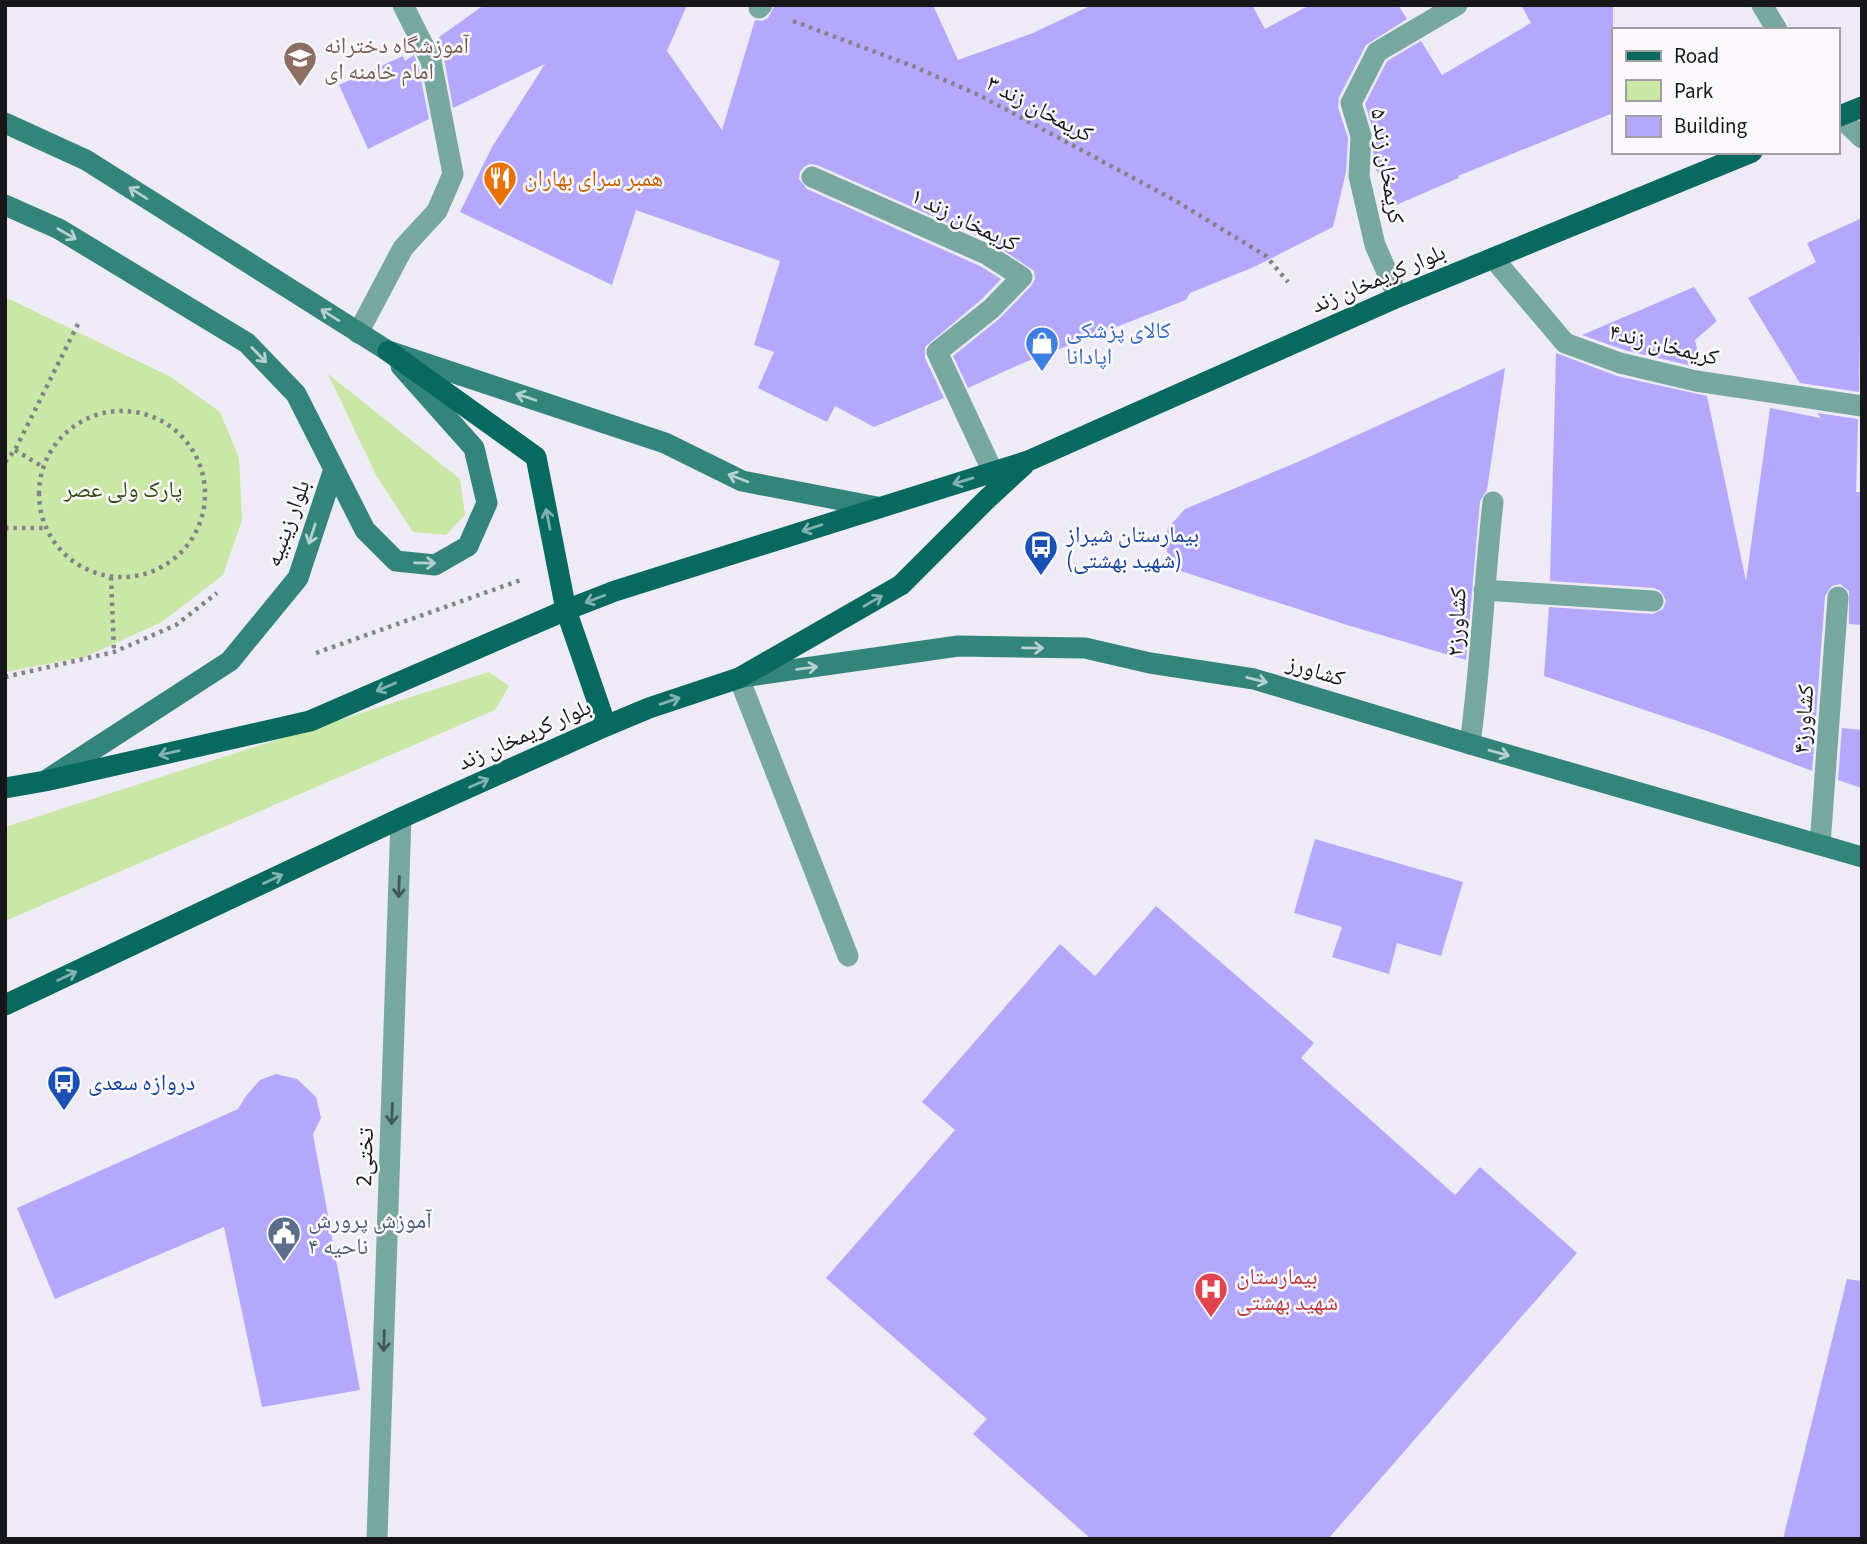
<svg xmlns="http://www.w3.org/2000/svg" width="1867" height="1544" viewBox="0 0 1867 1544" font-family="'Source Sans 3','Noto Naskh Arabic',sans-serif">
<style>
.green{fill:#c9e7a5}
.building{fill:#b4a8fd}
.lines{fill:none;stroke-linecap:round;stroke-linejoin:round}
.path{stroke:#85838a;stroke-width:4.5;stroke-dasharray:3.5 5;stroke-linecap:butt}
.lane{stroke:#77a8a0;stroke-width:21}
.street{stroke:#77a8a0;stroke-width:21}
.secondary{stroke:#33857b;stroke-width:21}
.primary{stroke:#08695f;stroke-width:21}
.oneway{stroke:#b5d0d0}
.oneway2{stroke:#82b1ae}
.oneway3{stroke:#425856}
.labels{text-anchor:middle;stroke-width:5;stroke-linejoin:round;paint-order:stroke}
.education-label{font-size:23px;fill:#785e54;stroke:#fbf9fe;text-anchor:start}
.street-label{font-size:23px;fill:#17161a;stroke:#fbf9fe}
.food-label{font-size:23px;fill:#c56008;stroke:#fbf9fe;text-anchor:start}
.shop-label{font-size:23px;fill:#366cbe;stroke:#fbf9fe;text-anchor:start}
.park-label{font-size:23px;fill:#334a0c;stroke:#fbf9fe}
.transit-label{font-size:23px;fill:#164399;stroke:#fbf9fe;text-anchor:start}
.service-label{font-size:23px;fill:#4e5e75;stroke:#fbf9fe;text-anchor:start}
.health-label{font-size:23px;fill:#be3a42;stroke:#fbf9fe;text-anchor:start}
</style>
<rect width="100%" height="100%" fill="#efebf6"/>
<path class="green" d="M 5,297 L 171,377 L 220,412 L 239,458 L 242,520 L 223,575 L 162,622 L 85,657 L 5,672 Z
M 328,374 L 460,479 L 465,515 L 446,535 L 413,532 L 376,475 Z
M 489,672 L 509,686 L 495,710 L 5,921 L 5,827 Z"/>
<path class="building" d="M 484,5 L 687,5 L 667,51 L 722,130 L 755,20 L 762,21 L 768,18 L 775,5 L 933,5 L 958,60 L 1033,33 L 1092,5 L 1252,5 L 1265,29 L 1310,5 L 1398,5 L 1407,19 L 1366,45 L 1339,97 L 1338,107 L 1348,138 L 1346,172 L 1333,227 L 1254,267 L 1190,293 L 1186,300 L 1023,363 L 968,388 L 953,356 L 999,319 L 1031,286 L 1035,279 L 1034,271 L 991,242 L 817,165 L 810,164 L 804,167 L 800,172 L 799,179 L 807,189 L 980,266 L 1001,279 L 982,299 L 925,347 L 925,358 L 944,398 L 874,427 L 835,406 L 827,422 L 758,388 L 774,352 L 754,345 L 780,261 L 636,210 L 612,285 L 460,212 L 492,147 L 545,64 L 453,108 L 444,58 L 435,40 Z
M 1521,5 L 1613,5 L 1613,113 L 1458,176 L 1459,178 L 1396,205 L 1373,164 L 1374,133 L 1365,104 L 1387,61 L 1421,41 L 1442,75 L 1531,23 Z
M 414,55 L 418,65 L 429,119 L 368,149 L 339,85 L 403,56 L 405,61 Z
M 1862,218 L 1859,392 L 1800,383 L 1748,298 L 1816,262 L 1807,243 Z
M 1694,287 L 1717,321 L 1695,340 L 1701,368 L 1624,350 L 1582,335 Z
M 1556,353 L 1617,376 L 1707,396 L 1746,581 L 1770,408 L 1821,418 L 1817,413 L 1858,419 L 1856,492 L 1862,492 L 1862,625 L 1849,624 L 1849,591 L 1840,584 L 1832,586 L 1825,596 L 1812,771 L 1710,732 L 1544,676 L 1549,607 L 1653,614 L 1663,609 L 1666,601 L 1661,591 L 1654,588 L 1550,581 Z
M 1505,368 L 1487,490 L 1480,501 L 1466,660 L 1347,625 L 1193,575 L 1181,571 L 1167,552 L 1165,538 L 1168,528 L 1185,509 L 1300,461 Z
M 1842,728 L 1862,730 L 1862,788 L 1838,780 Z
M 1315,839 L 1463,882 L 1441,956 L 1397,943 L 1389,974 L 1332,957 L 1342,927 L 1294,913 Z
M 1156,906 L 1314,1043 L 1301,1058 L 1455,1195 L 1480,1167 L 1577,1253 L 1328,1539 L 1091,1539 L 973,1434 L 987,1419 L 826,1278 L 955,1130 L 922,1102 L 1060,944 L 1095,976 Z
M 276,1074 L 297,1079 L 316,1097 L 321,1118 L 313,1134 L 360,1390 L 262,1407 L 224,1227 L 55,1299 L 17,1208 L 238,1109 L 246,1096 L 260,1080 Z
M 1847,1279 L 1862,1281 L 1862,1539 L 1783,1539 Z"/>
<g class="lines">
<path class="path" d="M 793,21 L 915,67 L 981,96 L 1176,201 L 1266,256 L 1288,282
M39 494a83 83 0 1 1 166 0a83 83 0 1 1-166 0Z
M 15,450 L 43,467
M 5,462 L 15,450 L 80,320
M 5,528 L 46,528
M 111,577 L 114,652
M 316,653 L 521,580
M 5,677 L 114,652 L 176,625 L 217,593"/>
<path class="lane" d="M 1762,5 L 1777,30
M 759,8 L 762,5
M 1837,114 L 1862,138
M 812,177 L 986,254 L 1022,277 L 991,309 L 937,352 L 993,472
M 1493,258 L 1565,343 L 1620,363 L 1696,381 L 1862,406
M 1398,297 L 1375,245 L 1359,176 L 1361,136 L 1351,103 L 1377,52 L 1457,5
M 1484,590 L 1653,601
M 739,678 L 848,956
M 1470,744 C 1481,664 1484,583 1493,502
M 1820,845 L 1838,597"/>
<path class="street" d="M 358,333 L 403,248 L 437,211 L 453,174 L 431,61 L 403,5
M 377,1539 L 401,818"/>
<path class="secondary" d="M 5,123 L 86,160 L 388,351 L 665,443 L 742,481 L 877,507
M 5,205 L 59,229 L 247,343 L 296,394 L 365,530 L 396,561 L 435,565 L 468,546 L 487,503 L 474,448 L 401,366
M 742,677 L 958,646 L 1085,648 L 1150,663 L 1254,679 L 1470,744 L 1862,857
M 48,779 L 230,661 L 298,578 L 334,469"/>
<path class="primary" d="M 1837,117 L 1862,107
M 388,351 L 536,457 L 566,610 L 606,726
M 5,788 L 45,781 L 310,721 L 566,610 L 615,591 L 1028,461 L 1398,297 L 1752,152
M 5,1005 L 401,818 L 606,726 L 649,708 L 739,678 L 901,585 L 987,499 L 1024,465"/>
</g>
<defs><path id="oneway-shaft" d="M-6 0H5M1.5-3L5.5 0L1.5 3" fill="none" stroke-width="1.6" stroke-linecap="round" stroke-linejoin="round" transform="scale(1.75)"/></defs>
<g class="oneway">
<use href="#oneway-shaft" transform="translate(138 193) rotate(-148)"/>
<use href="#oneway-shaft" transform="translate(67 234) rotate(30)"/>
<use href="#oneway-shaft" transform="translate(330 315) rotate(-148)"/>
<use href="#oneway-shaft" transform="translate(259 355) rotate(46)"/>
<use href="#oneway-shaft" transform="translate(526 397) rotate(-162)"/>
<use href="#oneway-shaft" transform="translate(738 478) rotate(-159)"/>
<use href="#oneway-shaft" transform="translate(312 534) rotate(108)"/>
<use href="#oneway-shaft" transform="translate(425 563) rotate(1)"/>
<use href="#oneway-shaft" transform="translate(1033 648) rotate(1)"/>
<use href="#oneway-shaft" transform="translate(807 668) rotate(-8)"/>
<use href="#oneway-shaft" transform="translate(1257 680) rotate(14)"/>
<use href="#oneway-shaft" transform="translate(1499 753) rotate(16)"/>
</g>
<g class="oneway2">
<use href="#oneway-shaft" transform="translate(963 481) rotate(163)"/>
<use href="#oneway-shaft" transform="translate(548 519) rotate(-101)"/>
<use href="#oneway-shaft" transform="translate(812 528) rotate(162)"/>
<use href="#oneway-shaft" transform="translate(595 599) rotate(159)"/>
<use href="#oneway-shaft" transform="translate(873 601) rotate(-30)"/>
<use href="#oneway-shaft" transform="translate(386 687) rotate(157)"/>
<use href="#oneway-shaft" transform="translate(670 701) rotate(-19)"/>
<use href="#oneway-shaft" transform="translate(169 753) rotate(167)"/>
<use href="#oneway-shaft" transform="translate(479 783) rotate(-24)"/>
<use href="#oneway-shaft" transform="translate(273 879) rotate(-25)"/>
<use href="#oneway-shaft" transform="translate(67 976) rotate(-25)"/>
</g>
<g class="oneway3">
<use href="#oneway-shaft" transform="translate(399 887) rotate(92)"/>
<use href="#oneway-shaft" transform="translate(392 1114) rotate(92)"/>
<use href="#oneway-shaft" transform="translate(384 1341) rotate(92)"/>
</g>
<defs>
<g id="school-pin" transform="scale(1.75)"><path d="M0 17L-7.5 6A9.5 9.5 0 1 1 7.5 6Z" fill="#8d6e63" stroke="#fbf9fe"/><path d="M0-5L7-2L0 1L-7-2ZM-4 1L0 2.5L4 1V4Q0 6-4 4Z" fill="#fff"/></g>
<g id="restaurant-pin" transform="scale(1.75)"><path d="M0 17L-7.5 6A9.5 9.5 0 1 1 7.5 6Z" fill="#e8710a" stroke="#fbf9fe"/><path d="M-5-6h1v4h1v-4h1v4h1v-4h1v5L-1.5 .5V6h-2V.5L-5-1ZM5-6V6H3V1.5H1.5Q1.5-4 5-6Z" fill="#fff"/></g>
<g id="shop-pin" transform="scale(1.75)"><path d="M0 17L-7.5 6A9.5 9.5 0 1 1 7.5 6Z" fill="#3f7fe0" stroke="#fbf9fe"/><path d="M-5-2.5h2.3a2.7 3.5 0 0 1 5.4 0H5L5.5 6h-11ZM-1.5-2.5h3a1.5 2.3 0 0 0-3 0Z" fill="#fff"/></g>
<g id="bus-pin" transform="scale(1.75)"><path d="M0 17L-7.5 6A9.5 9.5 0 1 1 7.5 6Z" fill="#1a4fb4" stroke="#fbf9fe"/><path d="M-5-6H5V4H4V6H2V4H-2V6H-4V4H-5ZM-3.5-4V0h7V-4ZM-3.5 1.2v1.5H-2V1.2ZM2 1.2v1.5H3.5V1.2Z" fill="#fff"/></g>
<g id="civic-pin" transform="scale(1.75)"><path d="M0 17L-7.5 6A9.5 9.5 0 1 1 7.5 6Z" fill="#5c6f8a" stroke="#fbf9fe"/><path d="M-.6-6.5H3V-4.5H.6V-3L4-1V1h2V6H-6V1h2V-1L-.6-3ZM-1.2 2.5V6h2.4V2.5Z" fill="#fff"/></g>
<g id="hospital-pin" transform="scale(1.75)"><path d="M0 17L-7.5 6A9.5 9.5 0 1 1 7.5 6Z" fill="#e0444e" stroke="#fbf9fe"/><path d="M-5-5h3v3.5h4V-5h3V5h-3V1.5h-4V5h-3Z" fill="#fff"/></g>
</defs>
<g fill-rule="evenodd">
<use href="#school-pin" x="300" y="58"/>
<use href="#restaurant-pin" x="500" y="178"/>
<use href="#shop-pin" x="1042" y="343"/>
<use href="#bus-pin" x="1041" y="547"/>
<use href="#bus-pin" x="64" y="1082"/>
<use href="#civic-pin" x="284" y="1233"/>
<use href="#hospital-pin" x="1211" y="1289"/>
</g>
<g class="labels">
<g class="education-label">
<text x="324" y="53">آموزشگاه دخترانه<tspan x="324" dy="26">امام خامنه ای</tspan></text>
</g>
<g class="street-label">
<text transform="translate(1040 108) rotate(28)" y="8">کریمخان زند ۳</text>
<text transform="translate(1388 166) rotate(81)" y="8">کریمخان زند ۵</text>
<text transform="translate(965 219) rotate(26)" y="8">کریمخان زند ۱</text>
<text transform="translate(1378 278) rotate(-23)" y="8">بلوار کریمخان زند</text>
<text transform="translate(1664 344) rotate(14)" y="8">کریمخان زند۴</text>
<text transform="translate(287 523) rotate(-70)" y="8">بلوار زینبیه</text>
<text transform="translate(1456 622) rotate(-87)" y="8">کشاورز۲</text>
<text transform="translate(1316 670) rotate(17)" y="8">کشاورز</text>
<text transform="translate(1803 719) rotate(-86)" y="8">کشاورز۴</text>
<text transform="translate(524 734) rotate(-24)" y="8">بلوار کریمخان زند</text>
<text transform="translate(364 1157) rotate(-88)" y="8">2تختی</text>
</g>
<g class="food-label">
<text x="524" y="186">همبر سرای بهاران</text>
</g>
<g class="shop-label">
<text x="1066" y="338">کالای پزشکی<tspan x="1066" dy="26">اپادانا</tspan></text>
</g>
<g class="park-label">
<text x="123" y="497">پارک ولی عصر</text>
</g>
<g class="transit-label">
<text x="1066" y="542">بیمارستان شیراز<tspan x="1066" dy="26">(شهید بهشتی)</tspan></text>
<text x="88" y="1090">دروازه سعدی</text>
</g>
<g class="service-label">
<text x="308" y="1228">آموزش پرورش<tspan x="308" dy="26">ناحیه ۴</tspan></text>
</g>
<g class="health-label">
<text x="1236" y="1284">بیمارستان<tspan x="1236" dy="26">شهید بهشتی</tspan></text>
</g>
</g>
<rect width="1867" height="1544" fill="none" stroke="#17161a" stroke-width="14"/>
<rect x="1612" y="28" width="228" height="126" fill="#fbf9fe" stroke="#a09ea3" stroke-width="2"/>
<rect x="1626" y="51" width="35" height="10" fill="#08695f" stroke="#a09ea3" stroke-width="2"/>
<text x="1674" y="63" font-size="21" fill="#17161a">Road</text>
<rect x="1626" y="80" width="35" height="21" fill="#c9e7a5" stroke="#a09ea3" stroke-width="2"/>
<text x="1674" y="98" font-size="21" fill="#17161a">Park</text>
<rect x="1626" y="116" width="35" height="21" fill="#b4a8fd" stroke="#a09ea3" stroke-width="2"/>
<text x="1674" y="133" font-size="21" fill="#17161a">Building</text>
</svg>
